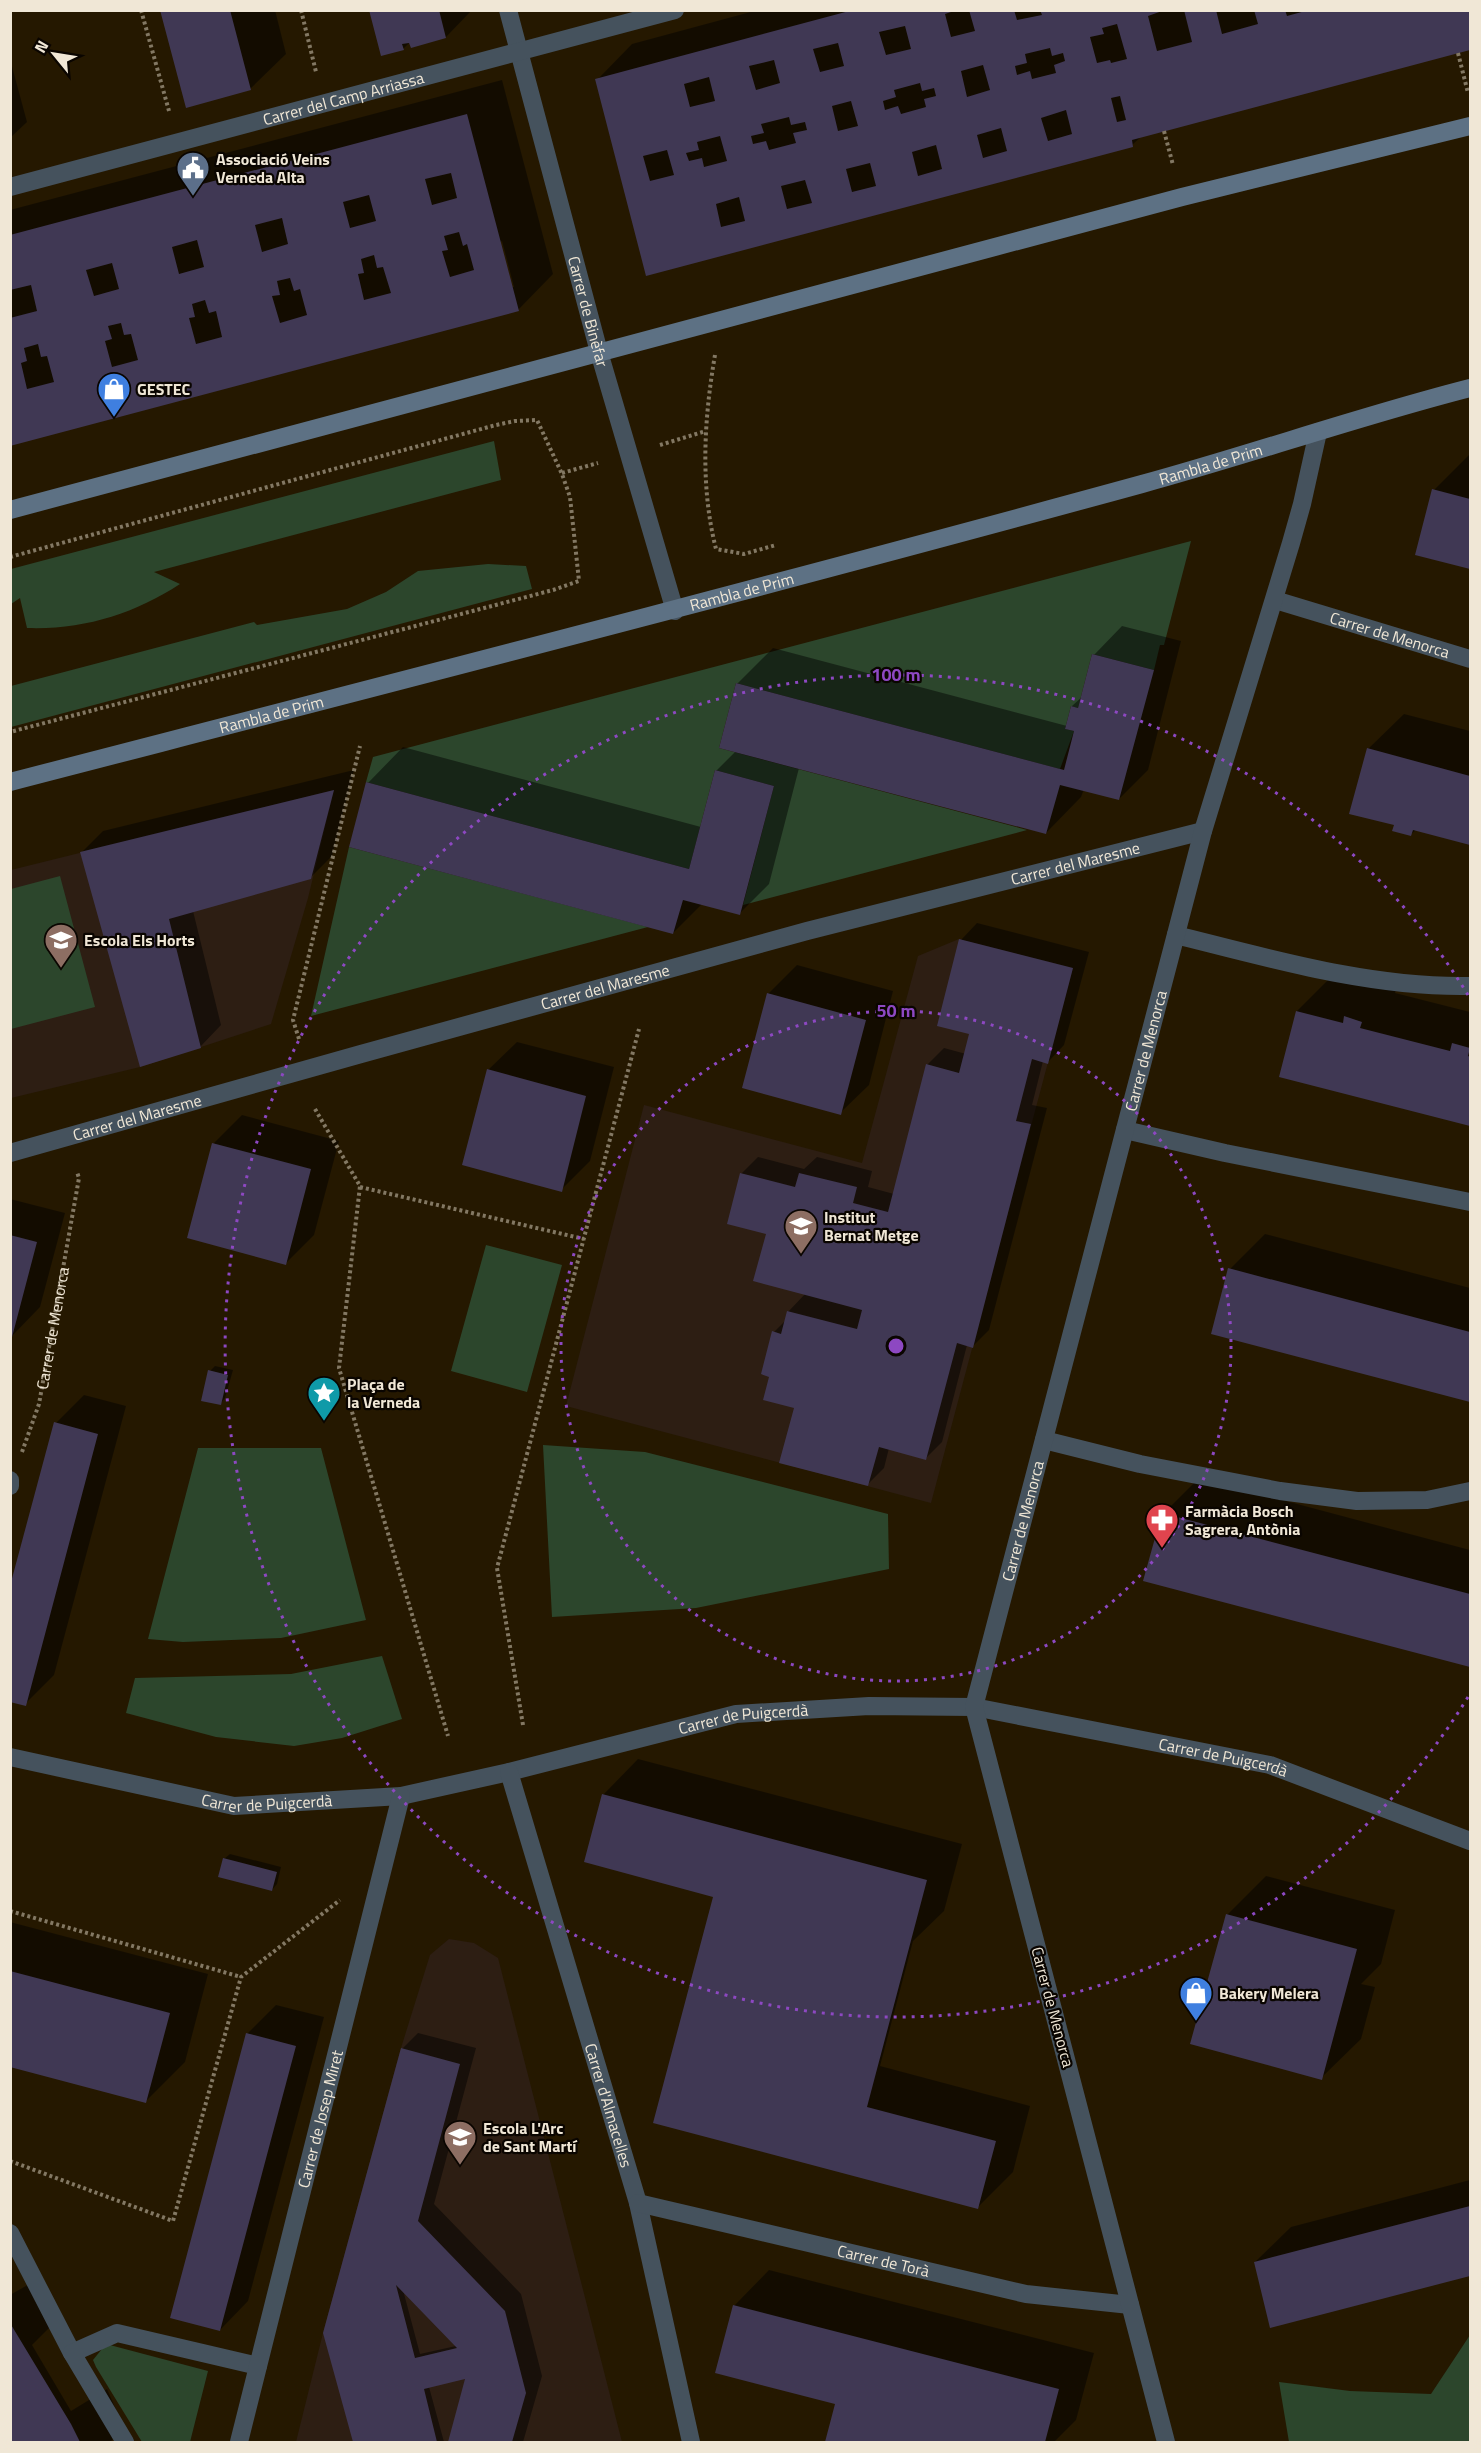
<svg xmlns="http://www.w3.org/2000/svg" width="1481" height="2453" viewBox="0 0 1481 2453" font-family="'Titillium Web',sans-serif">
<style>
.education{fill:#2d1e13}
.green{fill:#2c462c}
.shadow{fill:#0007;fill-rule:evenodd}
.building{fill:#403854;fill-rule:evenodd}
.lines{fill:none;stroke-linecap:round;stroke-linejoin:round}
.path{stroke:#837863;stroke-width:4;stroke-dasharray:3 3;stroke-linecap:butt}
.service{stroke:#45525d;stroke-width:18}
.pedestrian{stroke:#45525d;stroke-width:18}
.minor{stroke:#45525d;stroke-width:18}
.secondary{stroke:#5d7184;stroke-width:18}
.ring{fill:none;stroke:#8d48c2;stroke-width:3;stroke-dasharray:3 6}
.labels{text-anchor:middle;stroke-width:4.5;stroke-linejoin:round;paint-order:stroke}
.street-label{font-size:16px;fill:#f0e7d6;stroke:#0a0500}
.poi-label{font-size:16px;font-weight:bold;fill:#f0e7d6;stroke:#0a0500;text-anchor:start}
.centre{fill:#8d48c2;stroke:#0a0500;stroke-width:3}
.ring-label{font-size:18px;text-anchor:middle;font-weight:bold;fill:#8d48c2;stroke:#0a0500;stroke-width:4.5;stroke-linejoin:round;paint-order:stroke}
</style>
<rect width="100%" height="100%" fill="#251800"/>
<path class="education" d="M 334,790 L 308,898 L 271,1024 L 140,1067 L 11,1098 L 11,870 Z
M 959,939 L 1073,968 L 931,1503 L 566,1406 L 644,1105 L 862,1163 L 918,956 Z
M 449,1939 L 474,1943 L 498,1958 L 622,2442 L 296,2442 L 323,2333 L 401,2048 L 430,1955 Z"/>
<path class="green" d="M 494,441 L 501,480 L 154,572 L 180,584 C 134,614 83,630 27,628 L 20,598 L 11,604 L 11,569 Z
M 1191,541 L 1164,645 L 1160,645 L 1154,670 L 1092,654 L 1078,708 L 1071,706 L 1065,729 L 1074,731 L 1060,769 L 736,683 L 719,748 L 1027,830 L 743,905 L 774,786 L 715,770 L 689,869 L 366,782 L 373,757 Z
M 488,564 L 526,566 L 532,589 L 11,727 L 11,686 L 254,622 L 257,625 L 347,609 L 386,592 L 418,571 Z
M 349,847 L 648,927 L 311,1016 Z
M 60,876 L 95,1007 L 11,1029 L 11,889 Z
M 486,1245 L 562,1265 L 527,1392 L 451,1371 Z
M 543,1445 L 645,1452 L 888,1514 L 889,1569 L 696,1608 L 552,1617 Z
M 198,1448 L 321,1448 L 366,1620 L 281,1638 L 183,1642 L 148,1639 Z
M 382,1656 L 402,1719 L 342,1738 L 294,1746 L 216,1737 L 126,1713 L 135,1678 L 291,1674 Z
M 1470,2335 L 1470,2442 L 1289,2442 L 1279,2382 L 1350,2391 L 1431,2394 Z
M 106,2344 L 208,2371 L 190,2442 L 142,2442 L 96,2367 L 93,2360 Z"/>
<path class="shadow" d="M 162,10 L 275,10 L 286,54 L 250,89 Z
M 370,10 L 472,10 L 446,37 L 410,42 L 403,49 Z
M 758,10 L 1470,10 L 1470,48 L 1142,136 L 1132,145 L 647,274 L 597,80 L 632,44 Z
M 10,59 L 27,122 L 10,138 Z
M 502,80 L 553,274 L 518,310 L 10,444 L 10,210 ZM 502,241 L 514,287 L 511,287 L 499,243 Z
M 1469,455 L 1470,455 L 1470,568 L 1417,554 L 1434,490 Z
M 1122,626 L 1181,641 L 1148,770 L 1119,799 L 1084,789 L 1081,797 L 1046,833 L 799,768 L 769,884 L 740,913 L 702,904 L 673,933 L 368,783 L 403,747 L 701,827 L 716,771 L 736,751 L 737,684 L 773,648 L 1067,726 L 1072,706 L 1083,696 L 1094,655 Z
M 1404,714 L 1470,731 L 1470,844 L 1416,830 L 1410,835 L 1396,824 L 1368,749 Z
M 354,770 L 332,856 L 310,878 L 193,911 L 221,1025 L 200,1047 L 82,852 L 103,831 Z
M 977,923 L 1089,952 L 1064,1045 L 1048,1062 L 1043,1061 L 1032,1105 L 1047,1108 L 989,1330 L 973,1346 L 967,1345 L 942,1442 L 926,1458 L 889,1448 L 884,1468 L 868,1484 L 796,1407 L 771,1376 L 774,1332 L 786,1320 L 788,1312 L 806,1293 L 768,1233 L 741,1174 L 758,1157 L 804,1169 L 817,1157 L 872,1171 L 868,1187 L 894,1194 L 927,1065 L 944,1048 L 966,1054 L 971,1033 L 961,940 Z
M 797,965 L 893,991 L 869,1085 L 840,1113 L 768,994 Z
M 1332,976 L 1397,986 L 1395,993 L 1470,1012 L 1470,1124 L 1281,1076 L 1297,1011 Z
M 517,1042 L 614,1067 L 590,1161 L 561,1190 L 488,1070 Z
M 242,1115 L 339,1141 L 314,1235 L 286,1263 L 214,1143 Z
M 10,1199 L 65,1213 L 40,1307 L 12,1336 Z
M 1265,1234 L 1470,1288 L 1470,1400 L 1213,1333 L 1230,1269 Z
M 215,1366 L 233,1370 L 225,1398 L 220,1404 L 210,1371 Z
M 84,1395 L 126,1406 L 54,1675 L 25,1704 L 56,1423 Z
M 1199,1478 L 1470,1550 L 1470,1665 L 1145,1580 L 1163,1514 Z
M 638,1759 L 962,1844 L 944,1911 L 913,1941 L 880,2066 L 1030,2106 L 1013,2172 L 978,2207 L 655,2122 L 714,1897 L 603,1795 Z
M 230,1854 L 281,1867 L 277,1884 L 272,1890 L 224,1859 Z
M 1266,1876 L 1395,1910 L 1381,1964 L 1361,1984 L 1375,1987 L 1361,2039 L 1321,2078 L 1227,1915 Z
M 10,1922 L 208,1974 L 185,2062 L 146,2101 L 10,2065 Z
M 276,2005 L 324,2017 L 248,2301 L 220,2330 L 172,2317 L 248,2033 Z
M 418,2033 L 476,2048 L 434,2204 L 521,2294 L 542,2376 L 523,2442 L 450,2442 L 467,2377 L 429,2387 L 444,2442 L 355,2442 L 325,2333 L 402,2049 ZM 403,2290 L 456,2346 L 420,2354 Z
M 1470,2180 L 1470,2274 L 1271,2326 L 1255,2262 L 1291,2227 Z
M 769,2270 L 1094,2353 L 1076,2420 L 1054,2442 L 827,2442 L 838,2403 L 734,2306 Z
M 40,2278 L 62,2315 L 32,2345 L 71,2411 L 107,2389 L 124,2428 L 110,2442 L 10,2442 L 10,2295 Z"/>
<path class="building" d="M 160,10 L 230,10 L 251,90 L 186,108 Z
M 369,10 L 439,10 L 446,38 L 411,48 L 409,43 L 402,44 L 404,50 L 381,56 Z
M 853,10 L 957,10 L 945,14 L 951,37 L 975,31 L 969,10 L 1014,10 L 1017,20 L 1042,15 L 1040,10 L 1165,10 L 1148,16 L 1157,51 L 1192,42 L 1184,10 L 1216,10 L 1222,34 L 1258,24 L 1254,10 L 1285,10 L 1287,16 L 1309,10 L 1470,10 L 1470,50 L 1132,140 L 1133,147 L 646,276 L 595,79 ZM 1117,24 L 1127,59 L 1111,63 L 1110,60 L 1097,63 L 1090,37 L 1104,34 L 1102,28 ZM 905,26 L 911,49 L 886,55 L 879,32 ZM 838,43 L 844,66 L 820,72 L 813,49 ZM 1050,48 L 1052,56 L 1063,53 L 1065,61 L 1054,65 L 1056,73 L 1032,79 L 1030,71 L 1017,75 L 1015,66 L 1027,63 L 1025,54 ZM 774,60 L 780,83 L 756,90 L 749,66 ZM 983,65 L 990,90 L 967,97 L 961,71 ZM 709,77 L 715,101 L 690,107 L 684,84 ZM 920,83 L 922,91 L 934,88 L 936,96 L 924,99 L 926,107 L 901,114 L 898,106 L 885,110 L 883,101 L 896,97 L 894,90 ZM 1120,96 L 1126,120 L 1117,122 L 1111,98 ZM 851,101 L 858,126 L 838,131 L 832,106 ZM 1066,110 L 1072,134 L 1048,141 L 1041,118 ZM 789,117 L 791,125 L 805,122 L 807,130 L 793,133 L 796,143 L 769,150 L 766,141 L 753,144 L 751,136 L 764,133 L 761,124 ZM 1001,128 L 1007,151 L 983,158 L 977,135 ZM 720,136 L 727,161 L 704,167 L 702,158 L 689,161 L 686,153 L 699,150 L 697,142 ZM 936,145 L 942,169 L 918,176 L 912,152 ZM 667,150 L 674,175 L 650,181 L 643,156 ZM 870,163 L 876,186 L 852,192 L 846,169 ZM 805,180 L 812,203 L 787,209 L 781,186 ZM 739,197 L 745,221 L 721,227 L 716,204 Z
M 467,114 L 519,311 L 10,446 L 10,318 L 37,311 L 31,285 L 10,290 L 10,235 ZM 451,173 L 457,198 L 432,205 L 425,179 ZM 369,195 L 376,221 L 350,228 L 343,202 ZM 282,218 L 288,244 L 262,252 L 255,225 ZM 459,232 L 463,246 L 467,244 L 474,270 L 450,277 L 442,251 L 448,250 L 444,236 ZM 197,240 L 204,267 L 179,274 L 172,247 ZM 374,255 L 377,268 L 383,267 L 391,293 L 364,300 L 358,274 L 364,273 L 361,259 ZM 112,263 L 119,289 L 94,296 L 86,270 ZM 290,278 L 294,291 L 300,289 L 307,315 L 280,323 L 272,296 L 280,295 L 277,281 ZM 205,300 L 209,313 L 216,311 L 222,337 L 196,344 L 189,318 L 195,317 L 192,304 ZM 121,323 L 124,335 L 131,334 L 138,360 L 112,367 L 105,341 L 112,339 L 108,326 ZM 38,344 L 41,357 L 47,356 L 54,382 L 27,389 L 21,363 L 27,361 L 24,348 Z
M 1432,489 L 1470,499 L 1470,569 L 1415,555 Z
M 1092,654 L 1154,670 L 1119,800 L 1060,785 L 1046,834 L 719,748 L 736,683 L 1064,770 L 1074,731 L 1065,729 L 1071,706 L 1078,708 Z
M 1367,748 L 1470,776 L 1470,845 L 1413,830 L 1411,836 L 1392,831 L 1394,825 L 1349,814 Z
M 715,770 L 774,786 L 740,915 L 683,900 L 673,934 L 349,847 L 366,782 L 689,869 Z
M 334,790 L 311,879 L 169,919 L 201,1048 L 140,1067 L 80,852 Z
M 959,939 L 1073,968 L 1048,1064 L 1032,1059 L 1016,1121 L 1031,1124 L 973,1348 L 957,1343 L 926,1460 L 879,1447 L 868,1486 L 779,1463 L 794,1408 L 763,1400 L 769,1377 L 761,1374 L 772,1331 L 781,1334 L 787,1311 L 857,1329 L 862,1310 L 753,1281 L 766,1234 L 727,1224 L 740,1173 L 795,1187 L 799,1173 L 857,1187 L 853,1203 L 888,1212 L 926,1064 L 959,1073 L 969,1034 L 937,1026 Z
M 767,993 L 866,1020 L 841,1115 L 742,1088 Z
M 1296,1011 L 1343,1023 L 1344,1016 L 1362,1022 L 1360,1028 L 1450,1051 L 1452,1043 L 1470,1048 L 1468,1056 L 1470,1057 L 1470,1126 L 1279,1077 Z
M 487,1069 L 586,1096 L 562,1192 L 462,1165 Z
M 212,1143 L 311,1169 L 286,1265 L 187,1238 Z
M 10,1235 L 37,1242 L 11,1341 L 10,1340 Z
M 1228,1268 L 1470,1332 L 1470,1402 L 1211,1334 Z
M 208,1370 L 228,1375 L 221,1405 L 201,1401 Z
M 54,1422 L 98,1434 L 26,1706 L 10,1702 L 10,1586 Z
M 1162,1513 L 1470,1594 L 1470,1667 L 1143,1581 Z
M 602,1794 L 927,1880 L 867,2107 L 996,2141 L 978,2209 L 653,2123 L 713,1897 L 584,1862 Z
M 223,1858 L 277,1872 L 272,1891 L 218,1877 Z
M 1226,1914 L 1357,1949 L 1322,2080 L 1190,2044 Z
M 10,1971 L 170,2013 L 146,2103 L 10,2067 Z
M 246,2033 L 296,2046 L 220,2331 L 170,2318 Z
M 401,2048 L 460,2064 L 418,2221 L 505,2311 L 526,2393 L 512,2442 L 448,2442 L 465,2379 L 424,2389 L 437,2442 L 353,2442 L 323,2333 ZM 396,2285 L 457,2348 L 415,2358 Z
M 1470,2206 L 1470,2276 L 1270,2328 L 1254,2262 Z
M 733,2305 L 1059,2389 L 1045,2442 L 825,2442 L 835,2404 L 715,2373 Z
M 10,2323 L 71,2424 L 80,2442 L 10,2442 Z"/>
<g class="lines">
<g class="path">
<path d="M 141,10 L 169,111"/>
<path d="M 301,10 L 316,72"/>
<path d="M 1458,53 L 1468,93"/>
<path d="M 1164,131 L 1173,165"/>
<path d="M 715,355 C 704,419 700,486 716,549 L 744,554 L 776,545"/>
<path d="M 660,445 L 706,431"/>
<path d="M 562,473 L 598,463"/>
<path d="M 10,557 L 496,425 L 515,421 L 537,420 L 562,474 L 570,497 L 579,581 L 553,590 L 10,732"/>
<path d="M 299,1039 L 293,1020 L 360,746"/>
<path d="M 315,1109 L 360,1186 L 339,1368 L 448,1736"/>
<path d="M 360,1187 L 584,1239"/>
<path id="s1" d="M 22,1452 L 39,1404 L 79,1178 L 77,1172"/>
<path d="M 523,1725 L 497,1568 L 639,1029"/>
<path d="M 10,1911 L 241,1977"/>
<path d="M 10,2161 L 173,2221 L 241,1977 L 340,1900"/>
</g>
<path class="service" d="M 10,2233 L 72,2353"/>
<path class="pedestrian" d="M 10,1480 L 10,1486"/>
<g class="minor">
<path id="s2" d="M 508,10 L 599,352 L 675,611"/>
<path id="s3" d="M 10,187 L 675,10"/>
<path id="s4" d="M 1275,600 L 1470,659"/>
<path d="M 1176,935 C 1272,959 1371,988 1470,986"/>
<path d="M 1125,1130 L 1225,1153 L 1470,1202"/>
<path id="s5" d="M 10,1153 L 361,1054 L 807,931 L 1203,831"/>
<path d="M 1044,1440 L 1140,1464 L 1280,1491 L 1357,1501 L 1427,1500 L 1470,1491"/>
<path id="s6" d="M 10,1757 L 234,1806 L 401,1796 L 509,1772 L 736,1714 L 869,1706 L 974,1707 L 1270,1765 L 1470,1841"/>
<path id="s7" d="M 509,1772 L 638,2203 L 691,2442"/>
<path id="s8" d="M 638,2203 L 1026,2294 L 1130,2305"/>
<path d="M 125,2442 L 72,2353 L 117,2333 L 258,2366"/>
<path id="s9" d="M 239,2442 L 401,1796"/>
<path id="s10" d="M 1166,2442 L 974,1707 L 1203,831 L 1291,543 L 1302,504 L 1318,432"/>
</g>
<g class="secondary">
<path d="M 10,510 L 1182,197 L 1470,126"/>
<path id="s11" d="M 10,782 C 388,684 766,587 1142,484 C 1252,454 1360,416 1470,388"/>
</g>
</g>
<g class="ring">
<circle cx="896" cy="1346" r="335"/>
<path d="M1468 1697A671 671 0 1 1 1468 995"/>
</g>
<defs>
<g id="civic-pin" transform="scale(1.725)"><path d="M0 17L-7.5 6A9.5 9.5 0 1 1 7.5 6Z" fill="#5c6f8a" stroke="#0a0500"/><path d="M-.6-6.5H3V-4.5H.6V-3L4-1V1h2V6H-6V1h2V-1L-.6-3ZM-1.2 2.5V6h2.4V2.5Z" fill="#fff"/></g>
<g id="shop-pin" transform="scale(1.725)"><path d="M0 17L-7.5 6A9.5 9.5 0 1 1 7.5 6Z" fill="#3f7fe0" stroke="#0a0500"/><path d="M-5-2.5h2.3a2.7 3.5 0 0 1 5.4 0H5L5.5 6h-11ZM-1.5-2.5h3a1.5 2.3 0 0 0-3 0Z" fill="#fff"/></g>
<g id="school-pin" transform="scale(1.725)"><path d="M0 17L-7.5 6A9.5 9.5 0 1 1 7.5 6Z" fill="#8d6e63" stroke="#0a0500"/><path d="M0-5L7-2L0 1L-7-2ZM-4 1L0 2.5L4 1V4Q0 6-4 4Z" fill="#fff"/></g>
<g id="sight-pin" transform="scale(1.725)"><path d="M0 17L-7.5 6A9.5 9.5 0 1 1 7.5 6Z" fill="#0f9aa8" stroke="#0a0500"/><path d="M0-6L1.8-2.2L6-1.7L2.9 1.2L3.7 5.4L0 3.3L-3.7 5.4L-2.9 1.2L-6-1.7L-1.8-2.2Z" fill="#fff"/></g>
<g id="pharmacy-pin" transform="scale(1.725)"><path d="M0 17L-7.5 6A9.5 9.5 0 1 1 7.5 6Z" fill="#e0444e" stroke="#0a0500"/><path d="M-2-6h4v4h4v4h-4v4h-4v-4h-4v-4h4Z" fill="#fff"/></g>
</defs>
<g fill-rule="evenodd">
<use href="#civic-pin" x="193" y="168"/>
<use href="#shop-pin" x="114" y="389"/>
<use href="#school-pin" x="61" y="940"/>
<use href="#school-pin" x="801" y="1226"/>
<use href="#sight-pin" x="324" y="1393"/>
<use href="#pharmacy-pin" x="1162" y="1520"/>
<use href="#shop-pin" x="1196" y="1993"/>
<use href="#school-pin" x="460" y="2137"/>
</g>
<g class="labels">
<g class="street-label">
<text dy="6" stroke="none"><textPath href="#s3" startOffset="345">Carrer del Camp Arriassa</textPath></text>
<text dy="6" stroke="none"><textPath href="#s2" startOffset="312">Carrer de Binèfar</textPath></text>
<text dy="6" stroke="none"><textPath href="#s11" startOffset="1242">Rambla de Prim</textPath></text>
<text dy="6" stroke="none"><textPath href="#s11" startOffset="756">Rambla de Prim</textPath></text>
<text dy="6" stroke="none"><textPath href="#s4" startOffset="120">Carrer de Menorca</textPath></text>
<text dy="6" stroke="none"><textPath href="#s11" startOffset="270">Rambla de Prim</textPath></text>
<text dy="6" stroke="none"><textPath href="#s5" startOffset="1104">Carrer del Maresme</textPath></text>
<text dy="6" stroke="none"><textPath href="#s5" startOffset="618">Carrer del Maresme</textPath></text>
<text dy="6" stroke="none"><textPath href="#s10" startOffset="1438">Carrer de Menorca</textPath></text>
<text dy="6" stroke="none"><textPath href="#s5" startOffset="132">Carrer del Maresme</textPath></text>
<text dy="6" stroke="none"><textPath href="#s1" startOffset="128">Carrer de Menorca</textPath></text>
<text dy="6" stroke="none"><textPath href="#s10" startOffset="952">Carrer de Menorca</textPath></text>
<text dy="6" stroke="none"><textPath href="#s6" startOffset="748">Carrer de Puigcerdà</textPath></text>
<text dy="6" stroke="none"><textPath href="#s6" startOffset="1234">Carrer de Puigcerdà</textPath></text>
<text dy="6" stroke="none"><textPath href="#s6" startOffset="262">Carrer de Puigcerdà</textPath></text>
<text transform="translate(1053 2007) rotate(75)" y="6">Carrer de Menorca</text>
<text dy="6" stroke="none"><textPath href="#s7" startOffset="348">Carrer d'Almacelles</textPath></text>
<text dy="6" stroke="none"><textPath href="#s9" startOffset="333">Carrer de Josep Miret</textPath></text>
<text dy="6" stroke="none"><textPath href="#s8" startOffset="252">Carrer de Torà</textPath></text>
</g>
<g class="poi-label">
<text x="216" y="165">Associació Veins<tspan x="216" dy="18">Verneda Alta</tspan></text>
<text x="137" y="395">GESTEC</text>
<text x="84" y="946">Escola Els Horts</text>
<text x="824" y="1223">Institut<tspan x="824" dy="18">Bernat Metge</tspan></text>
<text x="347" y="1390">Plaça de<tspan x="347" dy="18">la Verneda</tspan></text>
<text x="1185" y="1517">Farmàcia Bosch<tspan x="1185" dy="18">Sagrera, Antònia</tspan></text>
<text x="1219" y="1999">Bakery Melera</text>
<text x="483" y="2134">Escola L'Arc<tspan x="483" dy="18">de Sant Martí</tspan></text>
</g>
</g>
<circle cx="896" cy="1346" r="9" class="centre"/>
<g class="ring-label">
<text x="896" y="681">100 m</text>
<text x="896" y="1017">50 m</text>
</g>
<rect width="1481" height="2453" fill="none" stroke="#f0e7d6" stroke-width="24"/>
<g transform="translate(54 54) rotate(300)" stroke="#0a0500" stroke-width="4.5" paint-order="stroke">
<path d="M0-4.5L10 22L0 15L-10 22Z" fill="#f0e7d6"/>
<text y="-9" font-size="16" font-weight="bold" text-anchor="middle" fill="#f0e7d6">N</text>
</g>
</svg>
